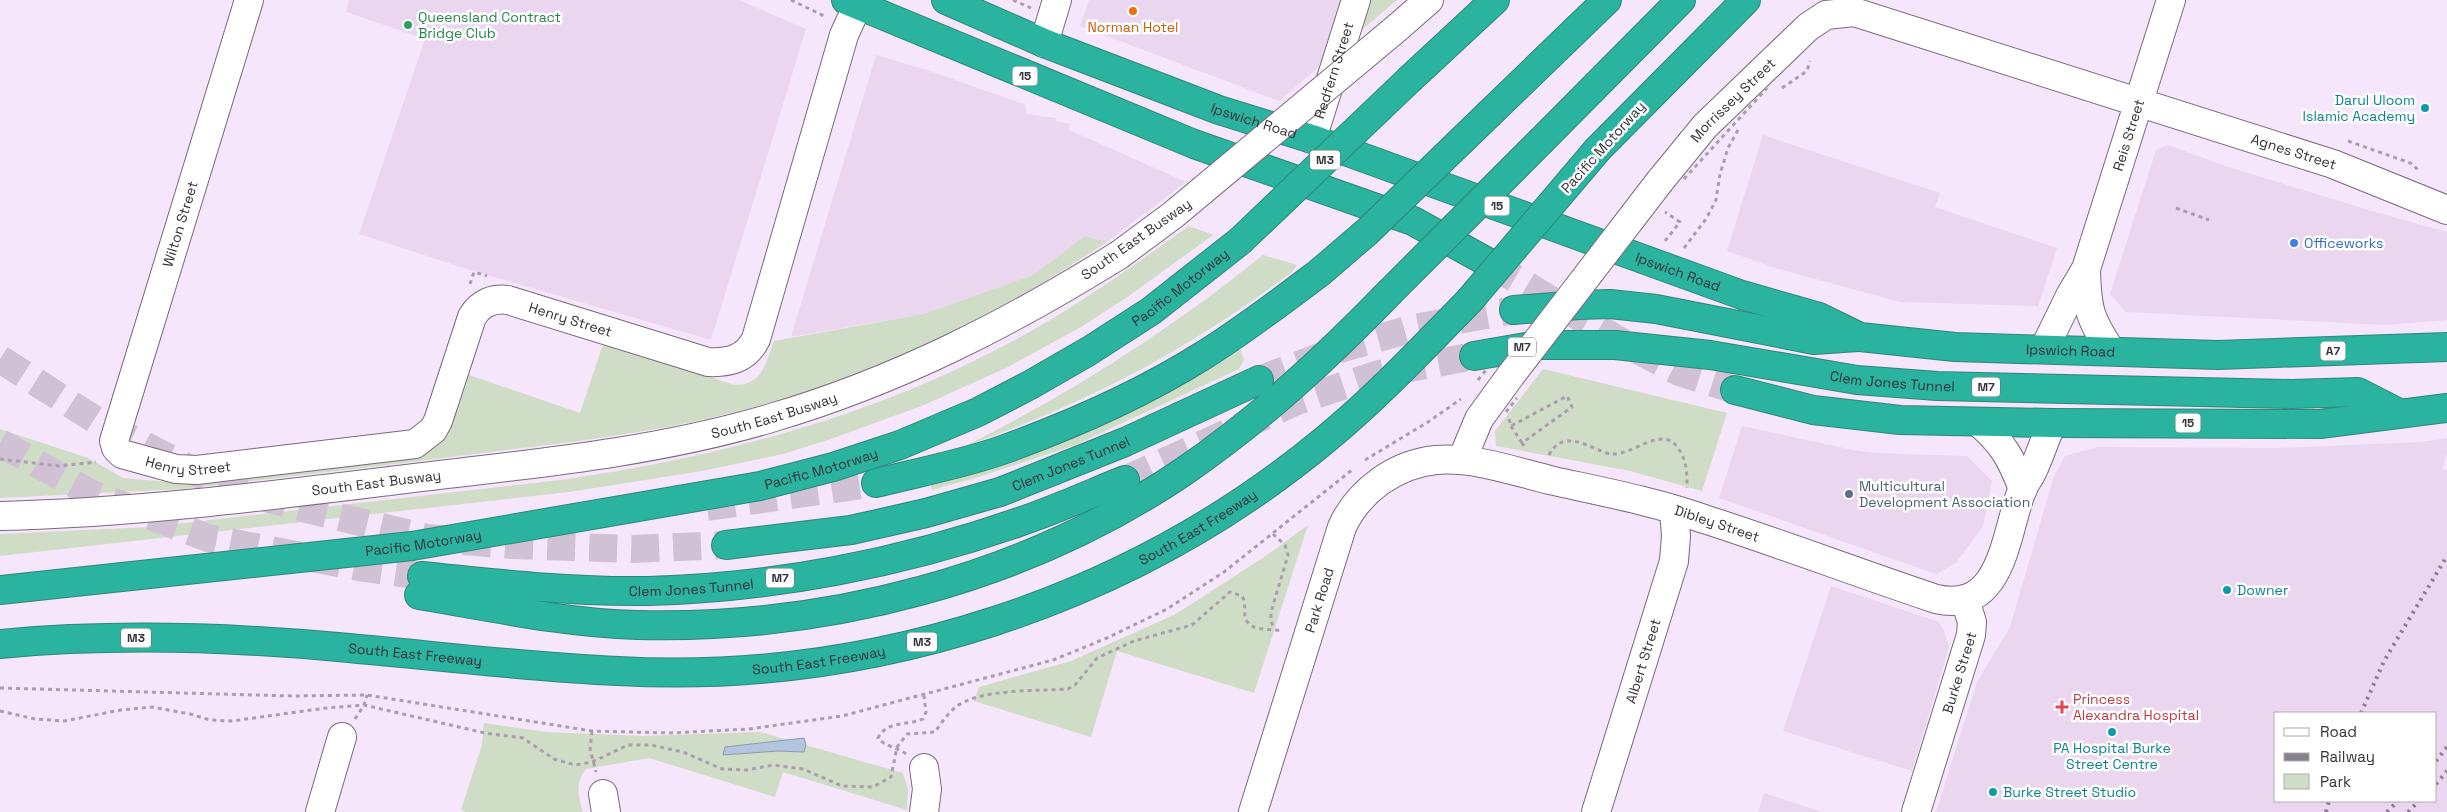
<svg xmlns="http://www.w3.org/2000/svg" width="2447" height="812" viewBox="0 0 2447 812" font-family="'Space Grotesk',sans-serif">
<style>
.built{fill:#ebd6f0;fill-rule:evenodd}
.green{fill:#cfdcc6}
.water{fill:#b3c5de;stroke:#8e99ac}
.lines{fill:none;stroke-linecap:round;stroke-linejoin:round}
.highway-tunnel{stroke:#d0c2d4;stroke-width:28;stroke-dasharray:28 14;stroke-linecap:butt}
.minor-casing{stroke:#796a7d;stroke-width:30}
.highway-casing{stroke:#2f867b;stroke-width:30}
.path{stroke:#aa9eae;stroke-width:3;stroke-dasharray:4 4;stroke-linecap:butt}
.minor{stroke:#fff;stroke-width:28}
.highway{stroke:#2ab39f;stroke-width:28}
.rail{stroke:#897f8c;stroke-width:4;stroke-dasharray:2.5 5;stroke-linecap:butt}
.minor-bridge-casing{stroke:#796a7d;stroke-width:30;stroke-linecap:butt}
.highway-bridge-casing{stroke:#2f867b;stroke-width:30;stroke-linecap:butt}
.path-bridge{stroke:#aa9eae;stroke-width:3;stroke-dasharray:4 4;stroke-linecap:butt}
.minor-bridge{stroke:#fff;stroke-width:28}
.highway-bridge{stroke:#2ab39f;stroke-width:28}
.food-dot{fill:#e8710a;stroke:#fff;stroke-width:2}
.leisure-dot{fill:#2e9e5b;stroke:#fff;stroke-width:2}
.culture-dot{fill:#0f9aa8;stroke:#fff;stroke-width:2}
.shop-dot{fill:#3f7fe0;stroke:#fff;stroke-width:2}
.service-dot{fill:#5c6f8a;stroke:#fff;stroke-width:2}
.health-dot{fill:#e0444e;stroke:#fff;stroke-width:2}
.labels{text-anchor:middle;stroke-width:5;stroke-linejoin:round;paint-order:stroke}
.shield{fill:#fff;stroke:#736f74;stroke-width:1}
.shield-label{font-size:12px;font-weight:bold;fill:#373139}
.leisure-label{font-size:14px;fill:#27864d;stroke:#fff;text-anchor:start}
.food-label{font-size:14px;fill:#c56008;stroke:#fff}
.street-label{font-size:14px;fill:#373139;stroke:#fff}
.culture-label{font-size:14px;fill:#0d838f;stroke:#fff;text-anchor:start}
.shop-label{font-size:14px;fill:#366cbe;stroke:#fff;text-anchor:start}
.service-label{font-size:14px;fill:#4e5e75;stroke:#fff;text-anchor:start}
.health-label{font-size:14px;fill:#be3a42;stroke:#fff;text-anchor:start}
</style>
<rect width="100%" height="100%" fill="#f6e6fb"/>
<path class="built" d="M 349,0 L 739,0 L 806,29 L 711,340 L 470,270 L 359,234 L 425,39 L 346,12 Z
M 1089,0 L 1341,0 L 1321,65 L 1279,101 L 1080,26 Z
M 876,55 L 930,71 L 1026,105 L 1026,114 L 1056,118 L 1055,121 L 1070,124 L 1069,130 L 1186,182 L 1107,242 L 1085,236 L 1033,275 L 924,314 L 791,337 Z
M 1763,135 L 1940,193 L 1935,207 L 2057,248 L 2038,306 L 1900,302 L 1775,268 L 1727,251 Z
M 2168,145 L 2225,166 L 2372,211 L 2447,232 L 2447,320 L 2387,325 L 2126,312 L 2110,294 L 2156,150 Z
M 1742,426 L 1853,450 L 1877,453 L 1967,456 L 1992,481 L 1983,526 L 1956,563 L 1936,574 L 1719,498 Z
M 2447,438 L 2447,453 L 2442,469 L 2447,470 L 2447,812 L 1936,812 L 1977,682 L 2010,627 L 2054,476 L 2065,456 L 2097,447 L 2278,448 L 2422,442 ZM 2276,713 L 2436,713 L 2436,801 L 2276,801 Z
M 1831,586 L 1939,622 L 1944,631 L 1949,647 L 1912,771 L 1783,731 Z
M 1764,793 L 1822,812 L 1758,812 Z"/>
<path class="green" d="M 1346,0 L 1397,0 L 1357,34 Z
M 1189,226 L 1213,235 L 1126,298 L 1081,327 L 1008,367 L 924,405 L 831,439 L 783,454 L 702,471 L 569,492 L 0,556 L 0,534 L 150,527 L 568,479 C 722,456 871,417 1009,343 C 1073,310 1131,267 1189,226 Z
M 1085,236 L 1107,242 C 998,314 881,373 755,407 C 670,430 585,441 498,451 C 408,463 317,473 226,484 L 181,489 L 0,498 L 0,429 L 88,458 L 123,478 L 181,483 L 425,452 C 453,435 459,404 469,375 L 580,413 L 602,347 L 610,343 L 734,385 C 762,386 766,363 774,341 L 924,314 L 1033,275 Z
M 1263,255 L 1297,265 L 1292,272 C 1186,351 1090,402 965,446 C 1072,393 1170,330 1263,255 Z
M 1236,345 L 1240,349 L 1244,360 L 1239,369 L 1075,445 L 982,476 L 932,490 L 930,482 Z
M 1543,369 L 1727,413 L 1702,491 L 1630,471 L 1496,446 L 1495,431 Z
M 1308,525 L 1254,693 L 1117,651 L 1091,737 L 974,701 L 979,687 L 1071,661 L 1176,614 L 1264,557 Z
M 484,723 L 546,732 L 643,736 L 760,732 L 903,773 L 908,789 L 907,810 L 783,772 L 775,797 L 649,758 L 586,769 C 575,782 578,798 583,812 L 466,812 L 461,810 L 482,745 Z"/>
<path class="water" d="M 804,738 L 806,745 L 804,752 L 778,751 L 723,755 L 725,747 Z"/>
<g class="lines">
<path class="highway-tunnel" d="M 1491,264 L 1613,337 L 1679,372 L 1735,390
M 0,359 L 97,421 L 225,487 L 314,511 L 427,538 L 513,545 L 632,549 L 726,545
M 1259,380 L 1343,348 L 1414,328 L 1514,310
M 0,443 L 90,493 L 208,538 L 364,568 L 422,576
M 1125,480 L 1297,401 L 1379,374 L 1474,356
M 707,507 L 876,483"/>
<g class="minor-casing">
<g id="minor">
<path id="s1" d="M 249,0 L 114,441 L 116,448 L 122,454 L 176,469 L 197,470 L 415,444 L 433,430 L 438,421 L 472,317 C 480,303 493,298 508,300 L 708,362 C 729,363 746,359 756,339 L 844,35 L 860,0"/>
<path d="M 1397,28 L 1429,0"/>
<path d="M 1044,43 L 1057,0"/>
<path id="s2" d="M 1312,139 L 1356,0"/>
<path id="s3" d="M 1660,181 L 1705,126 L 1808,27 L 1826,15 L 1854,12 L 2333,164 L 2447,210"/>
<path d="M 2086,269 C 2087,308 2089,318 2111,351"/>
<path id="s4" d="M 2044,349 L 2070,296 L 2086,269 L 2171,0"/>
<path d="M 1978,422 C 2003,443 2011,458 2023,489"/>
<path d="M 1462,460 L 1479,419 L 1511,375"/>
<path id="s5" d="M 0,516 C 131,513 260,497 390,481 C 518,465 647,455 771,418 C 897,381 1008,324 1119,255"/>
<path d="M 924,768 L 927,789 L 924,812"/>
<path d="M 603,794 L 606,812"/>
<path d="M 320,812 L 342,737"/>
<path id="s6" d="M 1253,812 L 1342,527 C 1359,490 1396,464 1436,460 C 1476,457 1516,472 1554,481 C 1604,492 1656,502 1704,519 C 1782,544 1858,573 1936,599 C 2003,614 2005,534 2022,490 C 2025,483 2030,477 2033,470 C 2040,455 2045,439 2052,423"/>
<path id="s7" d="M 1596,812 L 1674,561 L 1676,536 L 1674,510"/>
<path id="s8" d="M 1916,812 L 1971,635 L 1972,622 L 1965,600"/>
</g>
</g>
<g class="highway-casing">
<g id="highway">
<path d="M 846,0 L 1194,144 L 1413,221 L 1491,264"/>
<path id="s9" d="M 946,0 L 1044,43 L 1219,110 L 1312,139 L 1742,295 L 1819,317 L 1860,337 L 1955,347 L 2218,355 L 2447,347"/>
<path d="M 1411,78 L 1495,0"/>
<path d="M 1490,113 L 1607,0"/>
<path d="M 1542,140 L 1681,0"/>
<path d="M 1598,149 L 1746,0"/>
<path d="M 1514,310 L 1579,305 L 1610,304 L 1656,309 L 1814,340 L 1858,337"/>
<path id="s10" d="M 1474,356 L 1538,345 L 1615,345 L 1710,355 L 1857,380 L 1937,386 L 2292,394 L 2358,392 L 2399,413"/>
<path d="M 1735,390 L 1813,410 L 1900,420 L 2052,423 L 2320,424 L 2447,408"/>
<path d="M 876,483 C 919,472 964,464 1005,449 C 1074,424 1142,394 1204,355 C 1244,330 1282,301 1319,273"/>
<path id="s11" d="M 726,545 L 851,530 L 926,513 L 1000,492 L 1125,442 L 1259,380"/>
<path id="s12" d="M 422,576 C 497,584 572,592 648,591 C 773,588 902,563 1019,522 C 1055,510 1090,494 1125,480"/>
<path id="s13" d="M 0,590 L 412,546 L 760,486 L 833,467 L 900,445 L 978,412 L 1030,385 L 1089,351 L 1151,311 L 1240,241"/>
<path d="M 419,595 C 491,607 564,623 637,625 C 826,630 1025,579 1183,472 C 1259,420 1325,359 1389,293"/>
<path id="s14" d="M 0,644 C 116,633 233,637 349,648 C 439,656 528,667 618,671 C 872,685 1130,602 1326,439 C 1377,397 1423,348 1469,301"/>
</g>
</g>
<path class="path" d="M 791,0 L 824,16 L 824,18
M 1013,0 L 1031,8
M 1782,88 L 1807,71 L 1810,61
M 2348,141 L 2413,164 L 2419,172
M 2176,208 L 2209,220
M 1665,241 L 1680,222 L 1665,212
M 1684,248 L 1706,219 L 1716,200 L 1720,174 L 1728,148 L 1738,130
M 470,284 L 474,272 L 487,276
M 1509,419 L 1511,426 L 1567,396 L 1572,407 L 1522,443 L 1526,448
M 1511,426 L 1522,443
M 1549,455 C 1564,425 1595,452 1611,454 C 1633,456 1662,424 1678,448 C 1687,460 1687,474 1687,488
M 0,459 L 59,466 L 96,462
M 1365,460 L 1428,422 L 1461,399
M 1273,534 L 1285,545 L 1288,555 L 1271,612 L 1271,621 L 1274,629
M 0,688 L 293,696 L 367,695 L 592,731 L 670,733 L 749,729 L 842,716 L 1053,660 L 1107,638 L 1167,609 L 1224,572 L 1352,470
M 0,711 L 35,719 L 64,721 L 121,710 L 152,707 L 190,714 L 210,720 L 232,721 L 326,708 L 364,705 L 485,733 L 523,738 L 554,759 L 575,765 L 592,762 L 628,745 L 651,745 L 683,752 L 722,769 L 747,770 L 773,765 L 803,769 L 842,786 L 873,787 L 891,777 L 897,747 L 907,734 L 935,732 C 942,722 952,707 964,702 C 992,689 1037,691 1068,689 L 1075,685 L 1097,658 L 1134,641 L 1192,625 L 1230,592 L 1242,596 C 1246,603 1244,608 1245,616 C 1248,633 1271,628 1283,631
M 355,719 L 364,705 L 367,695
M 592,731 L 590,749 L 596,772
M 906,754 C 897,747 884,746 878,738 C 887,720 907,726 923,719 L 926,712 L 924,696"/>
<use href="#minor" class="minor"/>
<use href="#highway" class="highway"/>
<path class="rail" d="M 2361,713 L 2384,661 L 2447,556
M 2436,761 L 2447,747
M 2436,784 L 2447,771
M 2326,812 L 2329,801
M 2387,812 L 2398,801
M 2408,812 L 2419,801"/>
<g class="minor-bridge-casing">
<path id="minor-bridge" d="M 1119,255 L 1173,215 L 1397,28
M 1511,375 L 1660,181"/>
</g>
<g class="highway-bridge-casing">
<path id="highway-bridge" d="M 1240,241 L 1411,78
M 1319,273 L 1368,231 L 1490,113
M 1389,293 L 1542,140
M 1469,301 L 1598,149"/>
</g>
<path class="path-bridge" d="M 1684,179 L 1767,88
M 1478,380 L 1487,369
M 1506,412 L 1517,398"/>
<use href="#minor-bridge" class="minor-bridge"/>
<use href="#highway-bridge" class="highway-bridge"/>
</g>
<circle class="food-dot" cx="1133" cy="11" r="5"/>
<circle class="leisure-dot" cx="408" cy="25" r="5"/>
<g class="culture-dot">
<circle cx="2425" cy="108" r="5"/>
<circle cx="2227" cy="590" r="5"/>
<circle cx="2112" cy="732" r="5"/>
<circle cx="1993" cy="792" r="5"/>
</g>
<circle class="shop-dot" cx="2294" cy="243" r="5"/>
<circle class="service-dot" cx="1849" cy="494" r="5"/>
<path class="health-dot" d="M2059.5 699.5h5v5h5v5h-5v5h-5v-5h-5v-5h5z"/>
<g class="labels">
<g class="shield">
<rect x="1012.5" y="66.5" width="25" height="19" rx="4"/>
<rect x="1310" y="150.5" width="30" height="19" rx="4"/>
<rect x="1484.5" y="196.5" width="25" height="19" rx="4"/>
<rect x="1508" y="337.5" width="28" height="19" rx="4"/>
<rect x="2320.5" y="341.5" width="25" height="19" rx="4"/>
<rect x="1972" y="377.5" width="28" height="19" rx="4"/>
<rect x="2175.5" y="413.5" width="25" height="19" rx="4"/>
<rect x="766" y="568.5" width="28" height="19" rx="4"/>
<rect x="121" y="628.5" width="30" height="19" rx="4"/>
<rect x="907" y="632.5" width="30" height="19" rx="4"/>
</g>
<g class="shield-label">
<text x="1025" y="80">15</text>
<text x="1325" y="164">M3</text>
<text x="1497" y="210">15</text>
<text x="1522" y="351">M7</text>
<text x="2333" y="355">A7</text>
<text x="1986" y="391">M7</text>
<text x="2188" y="427">15</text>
<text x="780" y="582">M7</text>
<text x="136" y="642">M3</text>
<text x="922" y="646">M3</text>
</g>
<g class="leisure-label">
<text x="418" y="22">Queensland Contract<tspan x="418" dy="16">Bridge Club</tspan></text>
</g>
<g class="food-label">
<text x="1133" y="32">Norman Hotel</text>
</g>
<g class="street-label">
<text dy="5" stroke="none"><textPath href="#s2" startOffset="72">Redfern Street</textPath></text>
<text dy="5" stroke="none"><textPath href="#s3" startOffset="109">Morrissey Street</textPath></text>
<text dy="5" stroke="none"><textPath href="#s9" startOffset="331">Ipswich Road</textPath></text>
<text dy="5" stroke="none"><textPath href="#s4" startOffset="231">Reis Street</textPath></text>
<text transform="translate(1603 147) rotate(-48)" y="5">Pacific Motorway</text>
<text dy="5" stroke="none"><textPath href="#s3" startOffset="725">Agnes Street</textPath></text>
<text transform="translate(180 224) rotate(-73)" y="5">Wilton Street</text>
<text transform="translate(1136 239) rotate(-35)" y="5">South East Busway</text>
<text dy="5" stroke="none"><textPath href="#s9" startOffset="781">Ipswich Road</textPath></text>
<text dy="5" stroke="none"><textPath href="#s13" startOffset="1236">Pacific Motorway</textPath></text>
<text dy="5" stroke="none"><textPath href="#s1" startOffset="1024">Henry Street</textPath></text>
<text dy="5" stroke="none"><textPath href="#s9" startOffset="1186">Ipswich Road</textPath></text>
<text dy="5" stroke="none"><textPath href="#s10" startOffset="422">Clem Jones Tunnel</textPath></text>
<text dy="5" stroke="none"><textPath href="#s5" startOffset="782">South East Busway</textPath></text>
<text dy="5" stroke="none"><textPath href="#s1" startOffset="545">Henry Street</textPath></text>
<text dy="5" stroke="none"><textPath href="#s11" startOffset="356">Clem Jones Tunnel</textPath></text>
<text dy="5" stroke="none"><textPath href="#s13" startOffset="831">Pacific Motorway</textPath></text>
<text dy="5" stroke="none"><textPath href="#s5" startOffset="378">South East Busway</textPath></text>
<text dy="5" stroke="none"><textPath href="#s6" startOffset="708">Dibley Street</textPath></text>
<text dy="5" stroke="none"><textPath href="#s14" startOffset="1226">South East Freeway</textPath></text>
<text dy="5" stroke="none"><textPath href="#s13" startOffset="426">Pacific Motorway</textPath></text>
<text dy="5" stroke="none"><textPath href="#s12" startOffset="270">Clem Jones Tunnel</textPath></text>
<text dy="5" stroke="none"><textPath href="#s6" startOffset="222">Park Road</textPath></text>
<text dy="5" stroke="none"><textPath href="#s14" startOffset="416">South East Freeway</textPath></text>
<text dy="5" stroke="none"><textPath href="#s14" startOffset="821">South East Freeway</textPath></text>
<text dy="5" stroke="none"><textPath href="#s7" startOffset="158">Albert Street</textPath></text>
<text dy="5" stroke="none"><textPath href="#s8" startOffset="146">Burke Street</textPath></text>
</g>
<g class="culture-label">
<text x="2415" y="105" text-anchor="end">Darul Uloom<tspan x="2415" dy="16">Islamic Academy</tspan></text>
<text x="2237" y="595">Downer</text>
<text x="2112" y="753" text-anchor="middle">PA Hospital Burke<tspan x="2112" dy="16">Street Centre</tspan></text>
<text x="2003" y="797">Burke Street Studio</text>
</g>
<g class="shop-label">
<text x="2304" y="248">Officeworks</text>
</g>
<g class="service-label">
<text x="1859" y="491">Multicultural<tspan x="1859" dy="16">Development Association</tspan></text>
</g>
<g class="health-label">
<text x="2073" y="704">Princess<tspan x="2073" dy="16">Alexandra Hospital</tspan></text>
</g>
</g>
<rect x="2274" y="712" width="162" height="90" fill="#ffffff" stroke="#afadb0"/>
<rect x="2284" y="728" width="25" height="8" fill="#ffffff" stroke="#afadb0"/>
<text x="2320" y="737" font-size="15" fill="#373139">Road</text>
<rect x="2284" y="753" width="25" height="8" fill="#897f8c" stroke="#afadb0"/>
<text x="2320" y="762" font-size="15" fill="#373139">Railway</text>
<rect x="2284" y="774" width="25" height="15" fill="#cfdcc6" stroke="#afadb0"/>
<text x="2320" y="787" font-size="15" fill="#373139">Park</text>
</svg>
